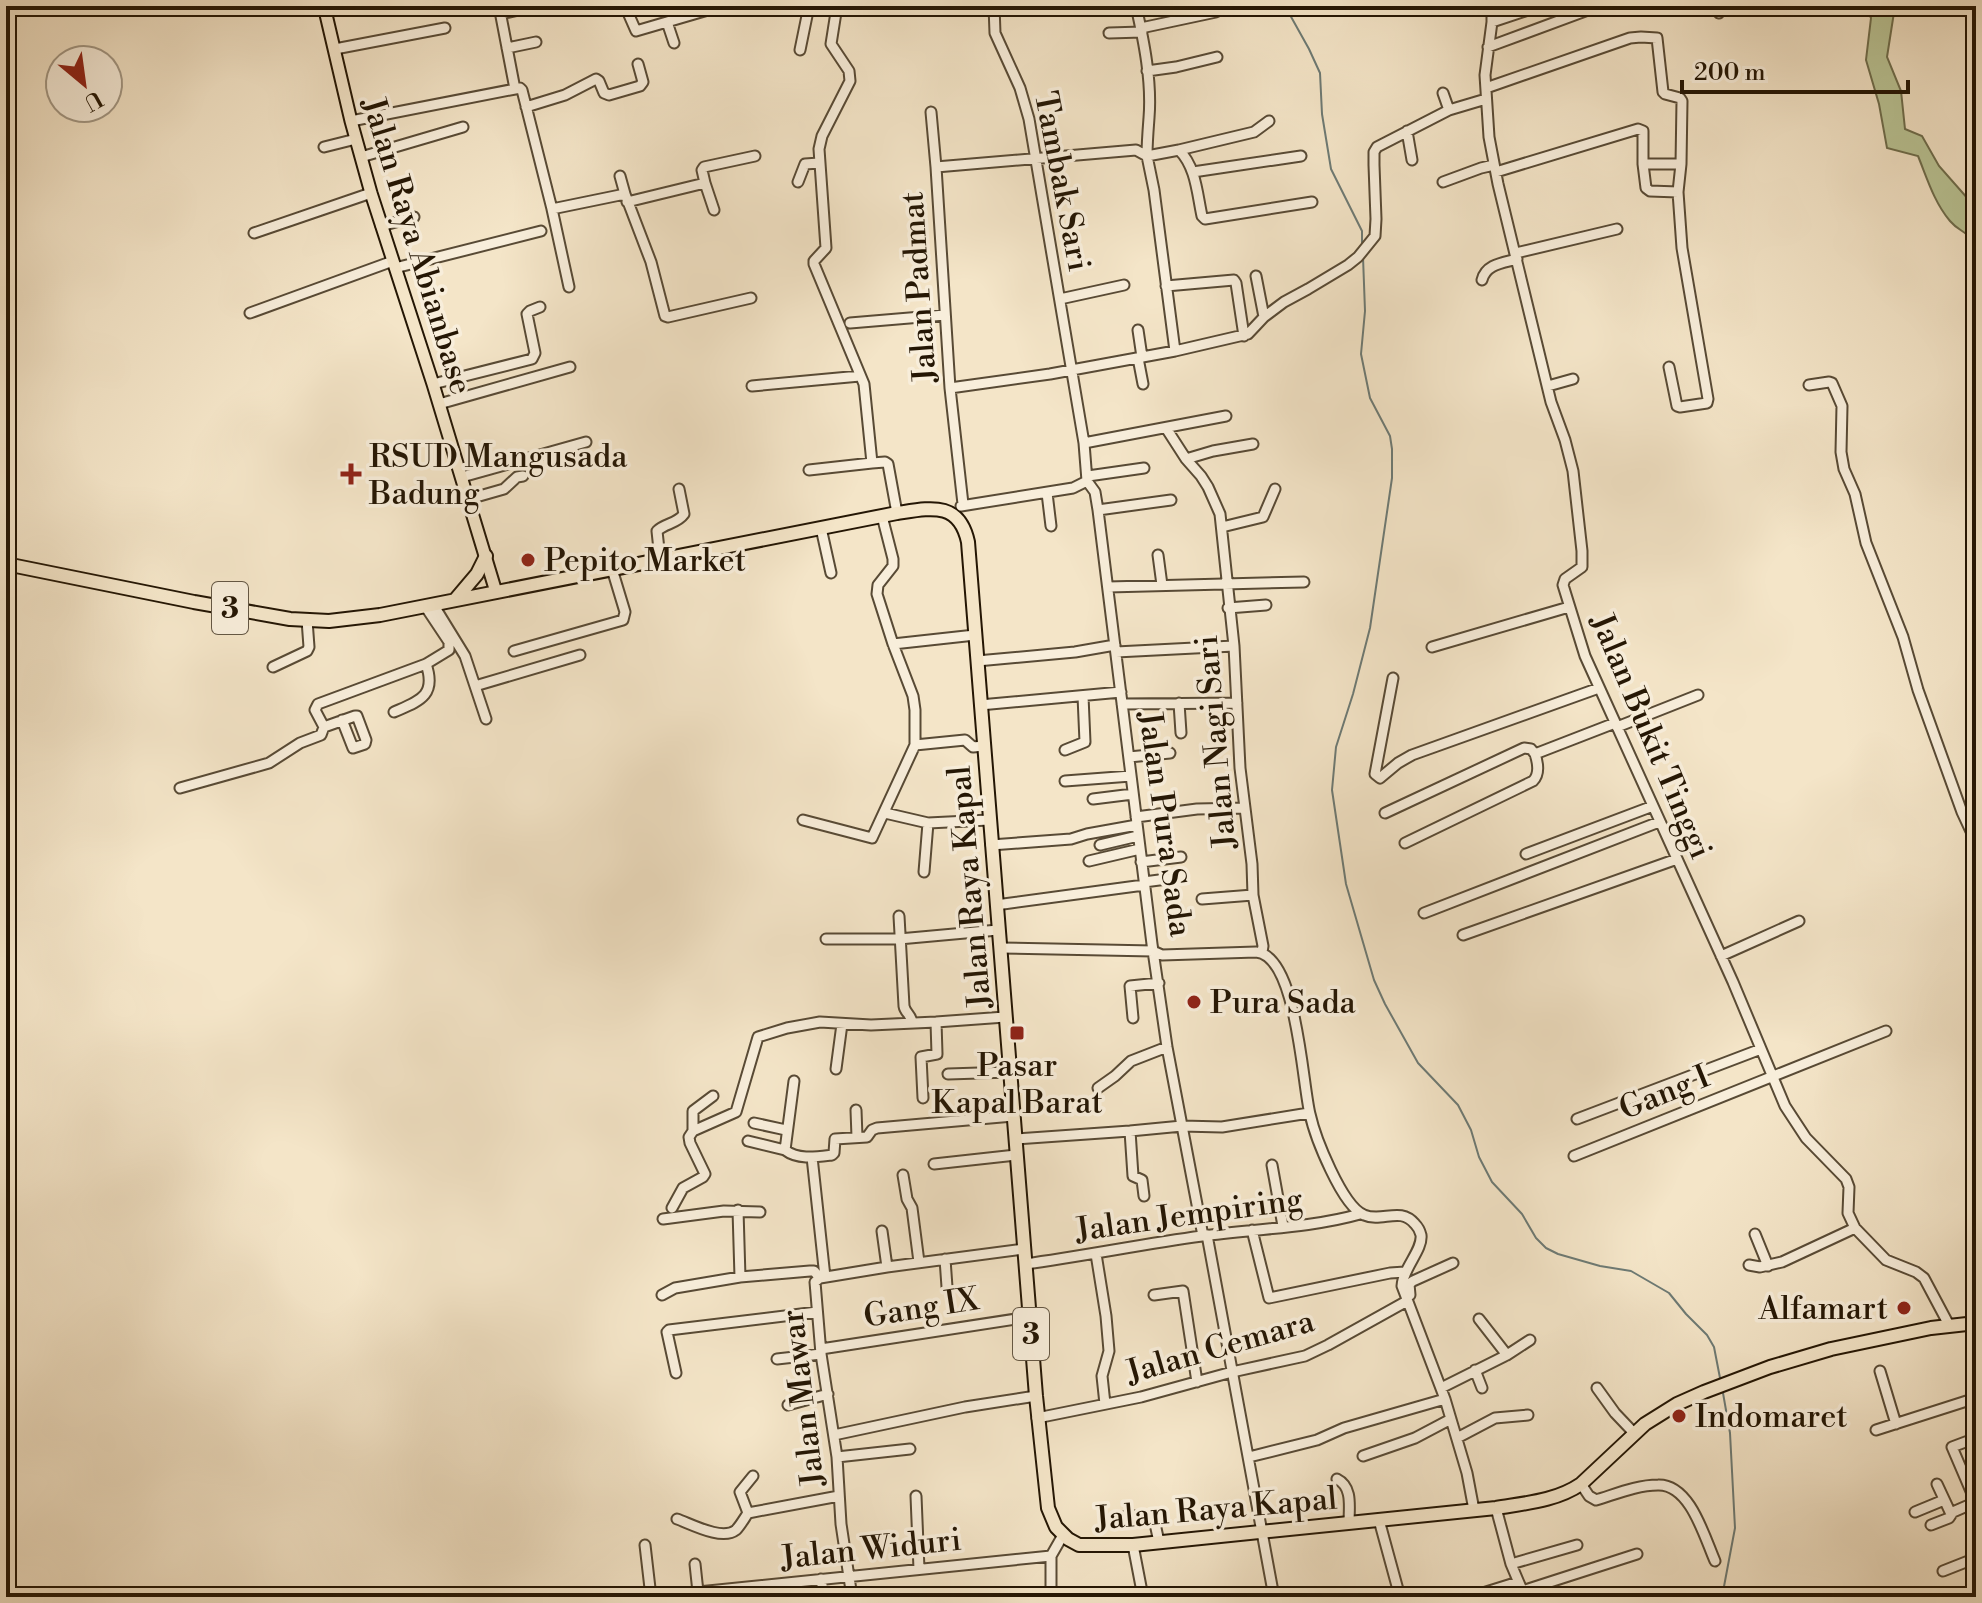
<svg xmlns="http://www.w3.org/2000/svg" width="1982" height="1603" viewBox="0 0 1982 1603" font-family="'Libre Bodoni',serif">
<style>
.green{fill:#bac596;stroke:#6f6e4d;stroke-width:2}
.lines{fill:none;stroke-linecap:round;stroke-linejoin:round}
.stream{stroke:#6d7a74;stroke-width:2}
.minor-casing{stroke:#584a35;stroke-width:13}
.major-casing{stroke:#241604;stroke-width:15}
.highway-casing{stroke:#241604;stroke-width:16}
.minor{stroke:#f8eedb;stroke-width:9}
.major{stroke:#f4e5c8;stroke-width:11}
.highway{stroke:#f4e5c8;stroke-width:12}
.poi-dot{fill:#8f2418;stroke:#f8eedb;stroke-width:3}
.labels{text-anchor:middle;stroke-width:7;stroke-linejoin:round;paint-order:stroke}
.shield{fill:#f8eedb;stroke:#645744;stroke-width:2}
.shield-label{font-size:30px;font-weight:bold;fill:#241604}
.street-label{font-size:32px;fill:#241604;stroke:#f8eedb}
.poi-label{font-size:32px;fill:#241604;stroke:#f8eedb;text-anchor:start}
</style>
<rect width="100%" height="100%" fill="#f4e5c8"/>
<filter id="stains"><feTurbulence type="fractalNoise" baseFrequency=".0025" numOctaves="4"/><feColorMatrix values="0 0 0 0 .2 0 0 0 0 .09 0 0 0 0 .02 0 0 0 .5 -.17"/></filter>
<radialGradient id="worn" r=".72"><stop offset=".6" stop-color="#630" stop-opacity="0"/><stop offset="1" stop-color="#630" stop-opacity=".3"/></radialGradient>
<path class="green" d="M 1865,6 L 1895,6 L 1887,57 L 1901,91 L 1905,129 L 1922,136 L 1939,166 L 1976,208 L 1976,249 C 1968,229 1961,234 1950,221 C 1934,202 1927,178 1918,156 L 1887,148 L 1879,104 L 1866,60 L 1871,18 Z"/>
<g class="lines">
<path class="stream" d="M 1285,6 L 1309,49 L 1320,73 L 1322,114 L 1331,169 L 1362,231 L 1362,247
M 1363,257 L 1365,311 L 1361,354 L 1370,398 L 1390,436 L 1392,449 L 1392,478 L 1370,628 L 1353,694 L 1336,747 L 1332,790 L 1346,884 L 1374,980 L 1385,1004 L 1418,1063 L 1458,1105 L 1471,1130 L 1479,1157 L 1492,1182 L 1522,1214 L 1536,1238 L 1546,1248 L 1558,1254 L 1600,1266 L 1631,1271 L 1669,1293 L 1686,1314 L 1707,1335 L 1714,1347 L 1720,1378
M 1722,1597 L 1735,1528 L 1730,1433 L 1723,1393"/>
<g class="minor-casing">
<path id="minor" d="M 625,6 L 636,31 L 708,10
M 837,6 L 831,44 L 849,71 L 850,81 L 822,136 L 819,149 L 826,248 L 814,261 L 814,264 L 864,384 L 872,463 L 885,462 L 888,464 L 897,513
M 1179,6 L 1181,19
M 1492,6 L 1492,22 L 1485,75 L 1489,137 L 1498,184 L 1551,402 L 1565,440 L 1573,471 L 1582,551 L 1582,567 L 1565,579 L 1563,585 L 1585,656 L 1733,982 L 1785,1106 L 1806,1138 L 1846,1179 L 1849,1187 L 1848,1213 L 1855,1228 L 1886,1260 L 1916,1272 L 1924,1278 L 1949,1325
M 1719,13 L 1720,6
M 500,14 L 537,6
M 667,22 L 674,43
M 1492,22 L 1540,6
M 1141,28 L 1216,12
M 1109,33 L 1142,32
M 1488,47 L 1599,6
M 507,48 L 536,42
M 335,49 L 445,28
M 800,50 L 809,6
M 1147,71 L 1176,67 L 1217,57
M 1486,88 L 1630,38 L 1641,37 L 1657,38 L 1663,92 L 1665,94 L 1680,98 L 1682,101 L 1681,164 L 1678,192
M 515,89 L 520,88 L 522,90 L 552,209 L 625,194 L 651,262 L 665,316 L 668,317 L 751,298
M 1443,93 L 1449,110
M 526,107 L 565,95 L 596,79 L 599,81 L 604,93 L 609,95 L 640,86 L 643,82 L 638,64
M 931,112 L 936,167
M 351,121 L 515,89 L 499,6
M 1407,131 L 1412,160
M 324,147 L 356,139
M 1179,150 L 1254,132 L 1269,121
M 361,157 L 463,127
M 1643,164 L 1681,164
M 1193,172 L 1301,156
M 1496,172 L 1638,129 L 1643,131 L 1643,164 L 1646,188 L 1650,191 L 1678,192 L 1682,248 L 1708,399 L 1707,403 L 1680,407 L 1677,406 L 1669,367
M 620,176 L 625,194
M 798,182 L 805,164 L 819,163
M 1443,182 L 1481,168 L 1494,165
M 705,183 L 714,210
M 627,202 L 705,183 L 702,170 L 704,167 L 755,156
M 552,209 L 569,287
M 381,226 L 414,217
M 254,233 L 371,193
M 1516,253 L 1617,229
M 395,268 L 541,231
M 1256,276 L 1264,317
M 1482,280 C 1486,264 1503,263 1517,259
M 1166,286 L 1234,280 L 1236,283 L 1244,336
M 1060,299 L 1124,285
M 250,313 L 393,261
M 850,323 L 945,315
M 1138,330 L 1142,357
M 1175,351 L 1154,190 L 1147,156 L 1179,150 C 1196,167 1197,193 1202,216 L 1205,219 L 1312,202
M 1138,358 L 1143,384
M 433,384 L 532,359 L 535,353 L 527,314 L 530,311 L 540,307
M 1809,385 L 1829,382 L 1832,383 L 1842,406 L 1841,452 L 1844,469 L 1855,494 L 1866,543 L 1903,637 L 1918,690 L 1962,812 L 1976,842
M 752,386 L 860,376
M 1548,386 L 1573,379
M 950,388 L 1050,374 L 1175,351 L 1248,334 L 1264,317 L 1284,302 L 1308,289 L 1348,265 L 1358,257 L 1375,236 L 1376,219 L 1374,165 L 1374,152 L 1377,147 L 1449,110 L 1486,99
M 439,404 L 570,367
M 1166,428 L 1186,459 L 1201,476 L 1208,487 L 1220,514 L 1234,646 L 1240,768 L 1252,864 L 1253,895 L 1263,946 L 1262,952
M 1084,443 L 1226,416
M 1186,459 L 1213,451 L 1253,444
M 809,470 L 872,463
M 1088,476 L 1144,468
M 462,477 L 586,442
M 1087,481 L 1095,492 L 1098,510 L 1152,944 L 1167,1047 L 1203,1236
M 1047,493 L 1051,526
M 469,499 L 504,489 L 517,477 L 523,476
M 963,504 L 950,388 L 936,167 L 1136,150 L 1147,156 C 1147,143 1148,131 1149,118 C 1152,81 1144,42 1136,6
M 961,506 L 1073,488 L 1087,481 L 1084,443 L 1029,119 L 1020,88 L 995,33 L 994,6
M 1098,510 L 1171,500
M 882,516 L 893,559 L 893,566 L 878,585 L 877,594 L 893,644 L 913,696 L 915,710 L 915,745
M 1222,527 L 1263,517 L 1275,489
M 821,528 L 831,573
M 1158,555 L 1162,585
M 660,559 L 657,531 C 665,523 677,524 684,514 L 679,489
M 1108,587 L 1304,582
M 433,604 L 465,656 L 486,719
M 1228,608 L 1266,605
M 893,644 L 975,635
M 1432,647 L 1569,607
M 514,651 L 623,620 L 625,612 L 612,569
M 1116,652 L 1234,646
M 977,661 L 1075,652 L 1115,645
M 273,667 L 307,651 L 309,647 L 307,620
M 1393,678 L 1375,774 L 1380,778 L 1398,763 L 1412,755 L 1599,688
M 475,686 L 580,655
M 1179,703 L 1181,733
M 1122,704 L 1237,703
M 980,705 L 1121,692
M 394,712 C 419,701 437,696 426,664
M 324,727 L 315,710 L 318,704 L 426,664 L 449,650 L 449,642 L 425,606
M 1617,727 L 1698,695
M 1065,750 L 1085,742 L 1083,696
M 1129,757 L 1170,753
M 1065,781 L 1131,776
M 180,788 L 269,763 L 300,743 L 321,735 L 324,727 L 355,716 L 357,716 L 366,740 L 365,744 L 353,748 L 342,720
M 1093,799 L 1133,794
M 885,813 L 928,823 L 989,820
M 1385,813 L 1524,748 L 1531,749 L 1535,754
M 1136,817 L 1197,809 L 1245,808
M 803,820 L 872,838 L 915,745 L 965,740 L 973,747 L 984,746
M 1405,843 L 1533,781 C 1540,774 1538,763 1535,754 L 1615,723
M 991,845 L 1071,839 L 1087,834 L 1137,825
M 1100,845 L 1138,836
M 1526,854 L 1653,806
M 1089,861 L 1140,849
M 1141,862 L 1181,857
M 924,872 L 928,823
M 1144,882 L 1182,877
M 1202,899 L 1253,895
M 996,905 L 1144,885
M 1424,913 L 1659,822
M 899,916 L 904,1006 C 905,1013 912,1015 912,1023
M 1463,935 L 1677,859
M 826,939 L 899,939 L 998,930
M 1000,948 L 1153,951 L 1162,955 L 1256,952 C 1297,955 1302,1082 1310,1114 C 1315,1137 1342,1206 1364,1215 C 1382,1223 1400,1206 1415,1224 C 1418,1227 1420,1231 1421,1235 C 1423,1250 1403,1268 1402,1286 L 1445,1399 L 1467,1473 L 1474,1510
M 1721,956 L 1799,921
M 1133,1018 L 1130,986 L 1159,983
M 836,1069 L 842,1024
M 948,1074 L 1010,1072
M 794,1081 L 785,1150 C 798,1160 816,1157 832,1155 L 834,1153 L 835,1139 L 867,1137 L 872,1130 L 877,1128 L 1013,1116
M 1098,1088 L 1115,1076 L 1131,1061 L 1167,1047
M 923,1098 L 921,1057 L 937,1054 L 936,1022
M 856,1110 L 857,1137
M 1577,1119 L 1761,1049
M 754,1123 L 786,1130
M 693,1131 L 693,1111 L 713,1096
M 1130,1131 L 1133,1176 L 1142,1180 L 1144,1196
M 1015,1139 L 1130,1131 L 1182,1126 L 1222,1127 L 1309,1113
M 748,1141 L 785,1150
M 1574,1156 L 1886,1031
M 812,1157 L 825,1277
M 934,1164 L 1016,1155
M 1272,1165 L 1283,1226
M 903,1175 L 907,1199 L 912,1208 L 919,1262
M 672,1208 L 683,1188 L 703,1177 L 705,1174 L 690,1143 L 689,1137 L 693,1131 L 736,1112 L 758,1037 L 787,1028 L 820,1022 L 871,1025 L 936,1022 L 1005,1017
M 738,1210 L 740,1277
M 663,1219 L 724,1211 L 760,1212
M 1252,1230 L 1269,1298 L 1390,1273 L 1405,1272
M 882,1231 L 887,1267
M 1755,1234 L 1768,1266
M 1207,1235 L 1274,1597
M 1096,1254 L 1106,1316 L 1109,1351 L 1102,1376 L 1105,1404
M 945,1259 L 947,1287
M 1025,1264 C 1084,1256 1143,1244 1202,1236 C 1253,1229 1311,1228 1360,1214
M 1749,1265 L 1760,1267 L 1782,1262 L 1855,1228
M 662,1295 L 675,1288 L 740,1277 L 810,1271 L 814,1271 L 820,1278
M 1154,1295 L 1183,1291 L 1197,1382
M 1410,1295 L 1409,1284 L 1413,1281 L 1453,1263
M 1479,1319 L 1507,1355
M 821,1349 L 1029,1317
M 777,1359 L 821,1354
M 1475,1370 L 1482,1388
M 1880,1371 L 1896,1424
M 676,1373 L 667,1332 L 669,1330 L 817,1312
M 1441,1388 L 1507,1355 L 1530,1340
M 1597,1388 L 1615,1413 L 1634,1433
M 788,1405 L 828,1394
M 1037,1418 L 1141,1397 L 1232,1372 L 1305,1356 L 1328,1345 L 1407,1301
M 1876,1430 L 1976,1398
M 834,1435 L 965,1407 L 1036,1396
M 1457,1438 L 1495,1418 L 1528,1415
M 1976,1438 L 1952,1447 L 1976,1503
M 1363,1456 L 1415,1438 L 1451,1419
M 837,1457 L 910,1449
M 1249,1457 L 1317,1440 L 1344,1428 L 1445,1399
M 1337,1479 C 1353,1487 1349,1507 1349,1523
M 1581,1484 L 1589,1496 L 1596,1500 C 1616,1494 1637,1485 1658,1485 C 1690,1484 1704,1536 1715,1561
M 1937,1484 L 1951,1514
M 916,1496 L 919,1569
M 1496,1508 L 1511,1564 L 1525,1597
M 1915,1512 L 1944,1500
M 748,1513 L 740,1492 L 753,1476
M 1126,1516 L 1152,1516 L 1154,1519 L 1159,1542
M 677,1519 C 691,1524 722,1541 736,1530 C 740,1526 744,1519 748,1513 L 839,1496
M 1379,1520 L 1400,1597
M 1931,1525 L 1949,1518 L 1953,1512 L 1976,1502
M 645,1545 L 651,1597
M 1133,1545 L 1143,1597
M 695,1564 L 698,1592
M 1511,1564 L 1577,1545
M 1943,1571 L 1976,1558
M 821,1579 L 824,1597
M 790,1583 L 792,1597
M 1522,1591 L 1637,1554
M 649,1597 L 1051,1556
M 852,1597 L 841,1524 L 837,1457 L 821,1354 L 815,1282 L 820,1278 L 887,1267 L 1024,1249
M 1051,1597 L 1051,1556 L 1063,1535
M 1470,1597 L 1518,1582"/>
</g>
<g class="major-casing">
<path id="major" d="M 324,6 L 351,121 L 371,193 L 433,384 L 496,592"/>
</g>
<g class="highway-casing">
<path id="highway" d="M 6,564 L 194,602 L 290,619 L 329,621 L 380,615 L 897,513 C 931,508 959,501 968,542 L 1036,1396 L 1048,1508 L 1056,1527 L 1068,1539 L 1079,1545 L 1133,1545 L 1496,1508 C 1526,1503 1556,1501 1581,1484 L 1645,1424 L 1677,1404 L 1704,1392 L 1770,1367 L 1831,1349 L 1931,1328 L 1976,1323
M 455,600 L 477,574 L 486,556"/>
</g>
<use href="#minor" class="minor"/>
<use href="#major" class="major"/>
<use href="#highway" class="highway"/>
</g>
<g class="poi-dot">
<path d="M347 462h8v8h8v8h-8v8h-8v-8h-8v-8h8z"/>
<circle cx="528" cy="560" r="8"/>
<circle cx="1194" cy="1002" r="8"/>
<rect x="1009" y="1025" width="16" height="16" rx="4"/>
<circle cx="1904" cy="1308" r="8"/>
<circle cx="1679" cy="1416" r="8"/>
</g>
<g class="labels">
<g class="shield">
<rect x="212" y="582" width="36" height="52" rx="6"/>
<rect x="1013" y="1308" width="36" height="52" rx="6"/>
</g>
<g class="shield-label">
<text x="230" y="618">3</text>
<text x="1031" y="1344">3</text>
</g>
<g class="street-label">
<text transform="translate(1063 181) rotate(79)" y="11">Tambak Sari</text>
<text transform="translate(418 246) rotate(73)" y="11">Jalan Raya Abianbase</text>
<text transform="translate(918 287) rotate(-94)" y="11">Jalan Padmat</text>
<text transform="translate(1652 736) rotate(67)" y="11">Jalan Bukit Tinggi</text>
<text transform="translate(1215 742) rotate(-95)" y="11">Jalan Nagi Sari</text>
<text transform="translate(1166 824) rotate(82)" y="11">Jalan Pura Sada</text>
<text transform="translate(969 887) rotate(-95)" y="11">Jalan Raya Kapal</text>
<text transform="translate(1664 1092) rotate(-22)" y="11">Gang I</text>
<text transform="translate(1189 1214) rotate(-8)" y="11">Jalan Jempiring</text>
<text transform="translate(921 1307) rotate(-9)" y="11">Gang IX</text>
<text transform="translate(1220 1346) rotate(-16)" y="11">Jalan Cemara</text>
<text transform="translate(802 1398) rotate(-97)" y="11">Jalan Mawar</text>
<text transform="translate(1216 1508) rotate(-5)" y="11">Jalan Raya Kapal</text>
<text transform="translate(871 1548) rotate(-6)" y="11">Jalan Widuri</text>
</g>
<g class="poi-label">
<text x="369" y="467">RSUD Mangusada<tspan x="369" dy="37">Badung</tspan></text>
<text x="544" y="571">Pepito Market</text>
<text x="1210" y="1013">Pura Sada</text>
<text x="1017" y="1076" text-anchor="middle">Pasar<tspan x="1017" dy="37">Kapal Barat</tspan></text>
<text x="1888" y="1319" text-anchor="end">Alfamart</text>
<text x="1695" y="1427">Indomaret</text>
</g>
</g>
<rect width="1982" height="1603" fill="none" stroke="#f4e5c8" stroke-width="32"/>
<rect x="8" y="8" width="1966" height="1587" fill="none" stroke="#241604" stroke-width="4"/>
<rect x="16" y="16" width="1950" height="1571" fill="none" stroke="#241604" stroke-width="2"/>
<g transform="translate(84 84) rotate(151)"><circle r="38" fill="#f8eedb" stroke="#a39885" stroke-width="2"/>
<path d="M0-6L14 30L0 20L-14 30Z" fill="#8f2418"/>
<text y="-12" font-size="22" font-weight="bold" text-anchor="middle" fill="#241604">U</text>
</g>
<path d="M1682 80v12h226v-12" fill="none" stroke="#241604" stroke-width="4"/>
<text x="1694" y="80" font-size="24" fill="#241604" stroke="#f8eedb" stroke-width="6" paint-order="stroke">200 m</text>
<rect width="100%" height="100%" filter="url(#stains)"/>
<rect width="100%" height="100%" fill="url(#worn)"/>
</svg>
